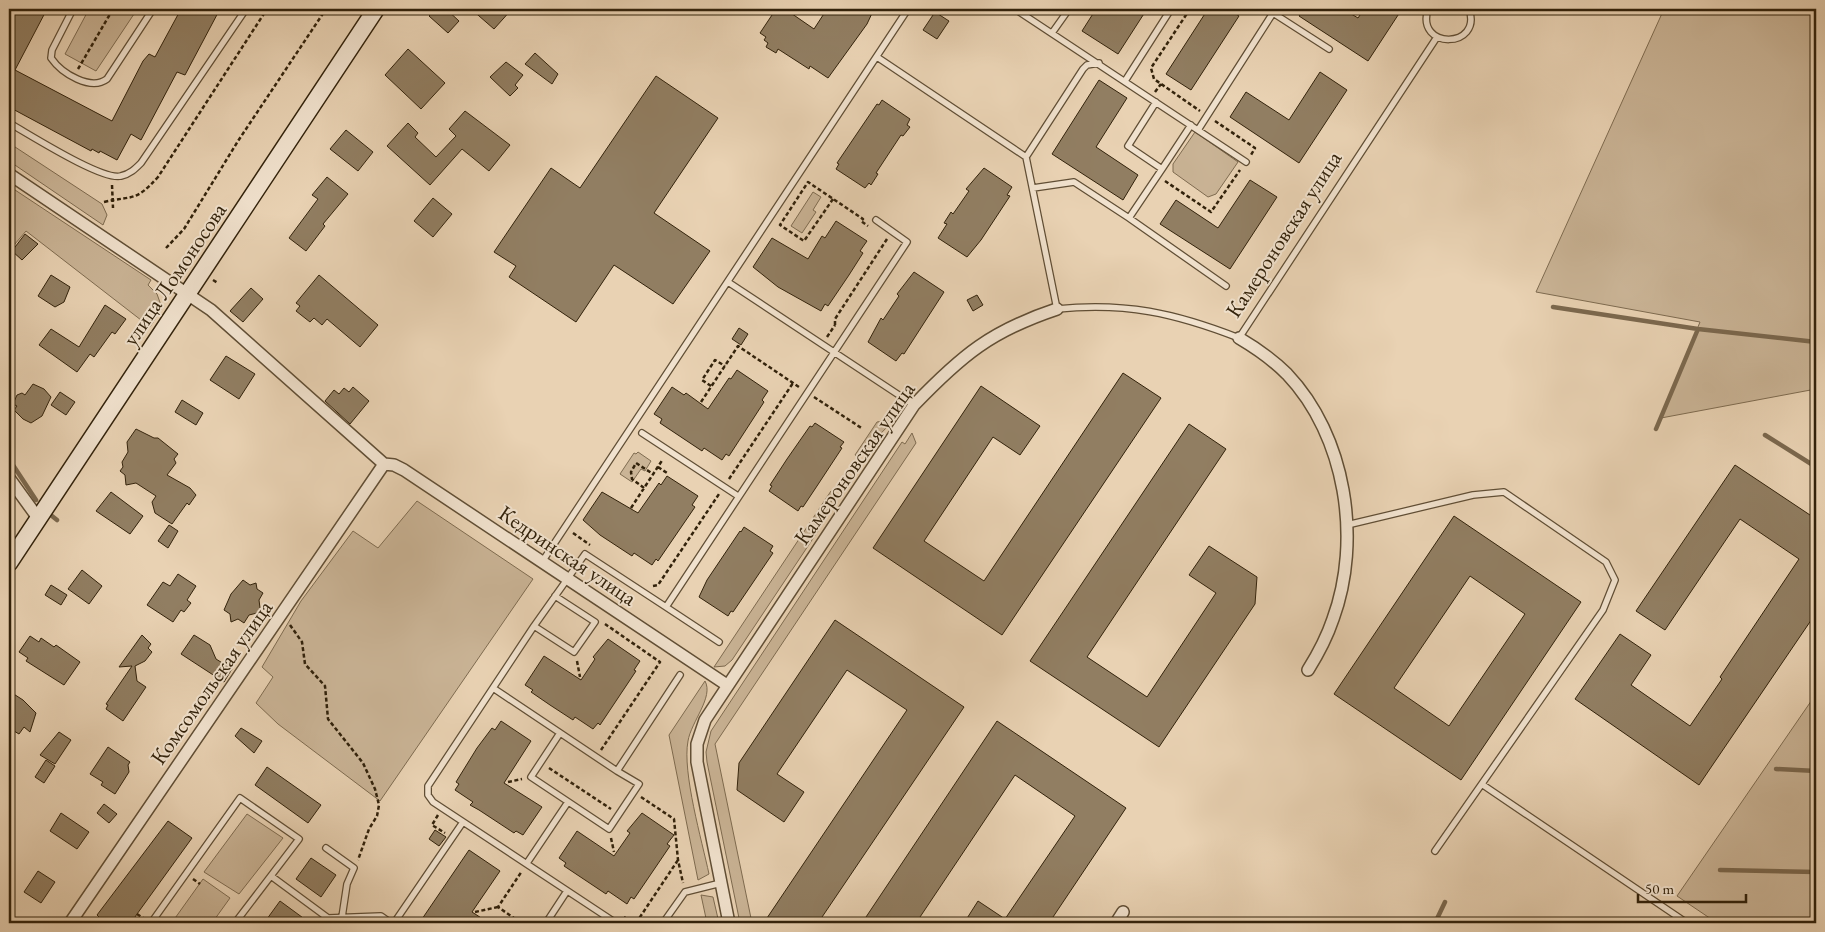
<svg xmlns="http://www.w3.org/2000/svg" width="1825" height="932" viewBox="0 0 1825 932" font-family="'EB Garamond',serif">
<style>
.green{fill:#cab496;stroke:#7e6b50}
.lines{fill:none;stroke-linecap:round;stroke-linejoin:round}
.stream{stroke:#7b684e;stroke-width:4.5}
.building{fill:#917e62;stroke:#32220b;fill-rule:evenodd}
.lane-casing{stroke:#604e35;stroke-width:8}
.street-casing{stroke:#604e35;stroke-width:14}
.secondary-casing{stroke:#32220b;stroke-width:19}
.path{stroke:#32220b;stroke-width:2.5;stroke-dasharray:4 2.5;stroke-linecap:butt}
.lane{stroke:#f1e2ce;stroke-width:5.5}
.street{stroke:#f1e2ce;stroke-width:11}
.secondary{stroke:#f1e2ce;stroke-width:16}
.labels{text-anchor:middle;stroke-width:4;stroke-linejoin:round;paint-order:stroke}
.street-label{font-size:22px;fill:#32220b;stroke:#f1e2ce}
</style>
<rect width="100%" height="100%" fill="#e9d2b3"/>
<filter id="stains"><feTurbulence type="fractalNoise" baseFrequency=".004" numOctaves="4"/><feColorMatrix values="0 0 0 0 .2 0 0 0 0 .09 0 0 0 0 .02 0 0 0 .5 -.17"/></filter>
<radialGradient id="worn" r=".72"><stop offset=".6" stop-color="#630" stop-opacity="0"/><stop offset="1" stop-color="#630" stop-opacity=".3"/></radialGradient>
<path class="green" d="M 89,9 L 120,9 L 134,14 L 96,71 L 65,54 Z
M 1664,9 L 1816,9 L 1816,389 L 1661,418 L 1700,322 L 1536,292 Z
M 1195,132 L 1238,162 L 1216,194 L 1208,197 L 1173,172 L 1173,164 Z
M 9,143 L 102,204 L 107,215 L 103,225 L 9,161 Z
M 9,186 L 151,280 L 148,285 L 157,294 L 162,308 L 150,327 L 26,231 L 9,251 Z
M 813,192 L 821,197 L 813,210 L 816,212 L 802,233 L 791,226 Z
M 883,421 L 889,425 L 858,457 L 855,455 L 877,422 Z
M 912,433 L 916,443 L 715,744 L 752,923 L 740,923 L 707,762 L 706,752 L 711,731 L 902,442 L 905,444 Z
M 638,452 L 651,461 L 645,471 L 641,469 L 632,482 L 620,474 L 634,453 L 636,454 Z
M 831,491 L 835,493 L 818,531 L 732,660 L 725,666 L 714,667 Z
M 417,501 L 533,579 L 380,801 L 278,724 L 256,703 L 273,677 L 262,667 L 301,601 L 353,531 L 378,548 Z
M 705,681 C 714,697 691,722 688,741 C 682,772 702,841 709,874 L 698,880 L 669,735 Z
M 1816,694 L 1816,923 L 1717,923 L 1677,896 Z
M 247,814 L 283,838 L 239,894 L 204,872 Z
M 203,879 L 230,898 L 212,923 L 176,923 L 173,921 Z
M 701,895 L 713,897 L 719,923 L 707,923 Z"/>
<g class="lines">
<path class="stream" d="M 1553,307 L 1698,329 L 1816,342
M 1656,429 L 1698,329
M 1765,435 L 1816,467
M 9,459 L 36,500
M 52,516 L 57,520
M 1776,769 L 1816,771
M 1720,870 L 1816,872
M 1435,923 L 1445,902"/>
</g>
<path class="building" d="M 9,9 L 47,9 L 15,70 L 112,121 L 143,61 L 149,54 L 155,57 L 181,9 L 220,9 L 185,75 L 177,72 L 141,140 L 131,134 L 117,160 L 100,151 L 99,153 L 92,149 L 91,151 L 9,107 Z
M 436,9 L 446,9 L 459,21 L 448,33 L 429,16 Z
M 471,9 L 512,9 L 494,29 Z
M 776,9 L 785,9 L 814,29 L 827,9 L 874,9 L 867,24 L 828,78 L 810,66 L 809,69 L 778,49 L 776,53 L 766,47 L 768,43 L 764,40 L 766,37 L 760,33 Z
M 1096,9 L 1147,9 L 1118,54 L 1082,31 Z
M 1208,9 L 1227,9 L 1239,16 L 1191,90 L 1166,74 Z
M 1304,9 L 1343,9 L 1358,18 L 1364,9 L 1402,9 L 1368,61 L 1299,16 Z
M 935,12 L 949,21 L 937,39 L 923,30 Z
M 408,49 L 445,83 L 421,109 L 385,75 Z
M 535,53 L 558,74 L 552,84 L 525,64 Z
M 506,62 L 523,75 L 515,85 L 518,88 L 510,96 L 490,77 Z
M 1320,72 L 1347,90 L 1299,163 L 1230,117 L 1246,92 L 1289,120 Z
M 656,76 L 718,118 L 654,213 L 710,251 L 673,304 L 614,265 L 576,322 L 509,277 L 516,266 L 494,252 L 551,168 L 580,188 Z
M 1099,80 L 1127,98 L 1096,147 L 1138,175 L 1123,200 L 1052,154 Z
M 882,100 L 910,119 L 907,125 L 910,127 L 903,136 L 901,135 L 876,173 L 878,174 L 871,185 L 869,183 L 865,188 L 836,169 L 839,164 L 837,163 L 877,104 L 879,105 Z
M 465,111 L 510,145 L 489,171 L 462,149 L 430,185 L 387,146 L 408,123 L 418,133 L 415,137 L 436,157 L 456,136 L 449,129 Z
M 346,130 L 373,152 L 358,171 L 330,149 Z
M 984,168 L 1012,187 L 1007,195 L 1010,196 L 981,240 L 967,257 L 938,238 L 947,224 L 944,223 L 951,212 L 953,214 L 969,191 L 966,189 Z
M 327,177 L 348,194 L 323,224 L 325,226 L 306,251 L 289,238 L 318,199 L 312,195 Z
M 1250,180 L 1277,197 L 1230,269 L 1160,224 L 1176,200 L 1218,228 Z
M 433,198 L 452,214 L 433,237 L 414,221 Z
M 836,221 L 867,241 L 860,251 L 863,253 L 849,275 L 828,306 L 825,304 L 821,311 L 778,287 L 753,267 L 772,238 L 808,259 L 822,236 L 825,238 Z
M 25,234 L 38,244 L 22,260 L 12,251 Z
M 914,272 L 944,292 L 904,354 L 902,353 L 896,361 L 868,342 L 881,318 L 883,320 L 899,296 L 897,294 Z
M 51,275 L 70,287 L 64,302 L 55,307 L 38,296 Z
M 319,275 L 378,325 L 360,347 L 327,319 L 322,325 L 314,318 L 310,322 L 296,311 L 300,306 L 296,303 Z
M 251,288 L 263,299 L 243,322 L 230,311 Z
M 977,295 L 983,305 L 973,311 L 967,300 Z
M 105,305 L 126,319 L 115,334 L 112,332 L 94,357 L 90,354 L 77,372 L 39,345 L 51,329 L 79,347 Z
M 739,328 L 748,334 L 741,345 L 732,339 Z
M 226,356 L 255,374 L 239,399 L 210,380 Z
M 737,370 L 768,391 L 762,400 L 764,402 L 729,456 L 726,454 L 722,460 L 704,448 L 702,451 L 660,423 L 662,419 L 654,414 L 672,387 L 684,395 L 686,393 L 708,409 L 729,378 L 731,379 Z
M 1123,373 L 1161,398 L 1002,635 L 873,548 L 981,386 L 1040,426 L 1020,455 L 993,437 L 924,541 L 984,581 Z
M 33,384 L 44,389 L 51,397 L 42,416 L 31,423 L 23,419 L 14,410 L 17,406 L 13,404 L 17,395 L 22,393 L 25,395 Z
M 353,387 L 369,401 L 350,424 L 325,401 L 334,390 L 339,394 L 344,388 L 349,392 Z
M 60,392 L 75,402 L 66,415 L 51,405 Z
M 182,400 L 203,413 L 196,425 L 175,412 Z
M 815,423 L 844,442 L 840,447 L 842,448 L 817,486 L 803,507 L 801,506 L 798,511 L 769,491 L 772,486 L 770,485 L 787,459 L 810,426 L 812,427 Z
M 1189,424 L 1226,449 L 1087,657 L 1147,697 L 1216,593 L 1189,575 L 1209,546 L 1257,577 L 1255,604 L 1159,747 L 1030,661 Z
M 136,429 L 154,438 L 158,438 L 178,454 L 174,459 L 176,463 L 167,475 L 190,488 L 196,495 L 189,505 L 187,503 L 172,524 L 155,513 L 152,502 L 156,496 L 136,483 L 126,485 L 125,475 L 120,471 L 123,467 L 122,462 L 128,452 L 127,442 Z
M 1735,465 L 1816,519 L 1816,613 L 1699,785 L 1575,699 L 1620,634 L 1651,655 L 1631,685 L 1690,726 L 1722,679 L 1720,677 L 1799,559 L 1740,519 L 1665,630 L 1636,611 Z
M 667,476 L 698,496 L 692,505 L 695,507 L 658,561 L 656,559 L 652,565 L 634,553 L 632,556 L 600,535 L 583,520 L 602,492 L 638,513 L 659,483 L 661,485 Z
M 111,492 L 143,516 L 130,534 L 96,511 Z
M 1454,516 L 1581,602 L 1461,780 L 1334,694 ZM 1470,576 L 1525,614 L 1449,726 L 1394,688 Z
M 169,525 L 178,531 L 168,548 L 158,541 Z
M 744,527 L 773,546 L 770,551 L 773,553 L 733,612 L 731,611 L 728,616 L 699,597 L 707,580 L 740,531 L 741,532 Z
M 82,570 L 102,586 L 89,604 L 68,589 Z
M 178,574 L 196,586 L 187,600 L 191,603 L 184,612 L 181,610 L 173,622 L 147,605 L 163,582 L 170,586 Z
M 243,580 L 250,585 L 256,583 L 257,589 L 263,593 L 259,600 L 260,608 L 257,613 L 249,615 L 244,623 L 238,619 L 231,622 L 230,614 L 224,610 L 231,594 Z
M 51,585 L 67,595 L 61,605 L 45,595 Z
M 835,620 L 964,707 L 818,923 L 775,923 L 767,918 L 907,710 L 847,670 L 777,774 L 804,792 L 784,822 L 737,790 L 739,763 Z
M 142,635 L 151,644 L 148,648 L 152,652 L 145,661 L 135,666 L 137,681 L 146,687 L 123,721 L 106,709 L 108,705 L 106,704 L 132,666 L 119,667 Z
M 194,635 L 210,645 L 216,659 L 232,669 L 224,682 L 181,654 Z
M 30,636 L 39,642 L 41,638 L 54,647 L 56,645 L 80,662 L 64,685 L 26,661 L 28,658 L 19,652 Z
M 608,639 L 640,661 L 634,670 L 636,671 L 600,725 L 598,723 L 593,729 L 575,717 L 573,720 L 550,705 L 531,692 L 533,690 L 525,685 L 544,656 L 581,680 L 595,659 L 593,657 Z
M 9,691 L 23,700 L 36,713 L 30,732 L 24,727 L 19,734 L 9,728 Z
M 501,721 L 531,741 L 504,783 L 542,807 L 523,835 L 516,831 L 514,833 L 479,810 L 470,805 L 473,802 L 455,790 L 459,784 L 456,782 L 477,748 L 492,728 L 495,730 Z
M 997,721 L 1126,808 L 1049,923 L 964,923 L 978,901 L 1005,919 L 1075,816 L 1015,775 L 916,923 L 862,923 Z
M 241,728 L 262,741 L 254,753 L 235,736 Z
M 59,732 L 71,740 L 55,764 L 40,755 Z
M 108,747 L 130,762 L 128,765 L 129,772 L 115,794 L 101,785 L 103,782 L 90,774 Z
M 46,760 L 55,766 L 44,783 L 35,777 Z
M 267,767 L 321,805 L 308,823 L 255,785 Z
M 104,804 L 117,814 L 109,823 L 97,813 Z
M 61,813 L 89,832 L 77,849 L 50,831 Z
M 642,813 L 674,835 L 667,844 L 670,846 L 634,899 L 631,897 L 627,904 L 608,891 L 606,894 L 564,866 L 566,863 L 559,858 L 577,831 L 614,856 L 630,833 L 627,831 Z
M 168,821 L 192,838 L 137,914 L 131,923 L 94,923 L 99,917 L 97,915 Z
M 435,830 L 446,837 L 439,846 L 429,839 Z
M 469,850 L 500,871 L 472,912 L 489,923 L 428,923 L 422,919 Z
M 311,858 L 336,875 L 321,897 L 296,879 Z
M 38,871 L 55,882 L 41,903 L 24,892 Z
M 280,901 L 310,923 L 264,923 Z"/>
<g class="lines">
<g class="lane-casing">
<path id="lane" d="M 73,9 L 52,50 L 51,58 C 62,74 91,91 107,79 L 153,9
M 1015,9 L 1246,162
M 1428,9 C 1415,50 1483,49 1469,9
M 1052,33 L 1069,9
M 877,57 L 1026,157 L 1057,309 C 1125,302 1175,313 1239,338 L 1437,37
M 1125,81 L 1171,9
M 1156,102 L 1128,146 L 1162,169 L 1191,125
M 9,123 C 29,134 102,181 121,176 C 130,174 135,169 141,163 L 246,9
M 1198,130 L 1273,13 L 1329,49
M 1026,157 L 1083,69 L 1087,65 L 1099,63
M 1033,188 L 1074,182 L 1129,218 L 1162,169
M 1129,218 L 1226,286
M 728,282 L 914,405
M 642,433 L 738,496
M 1347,525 L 1473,495 L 1504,492 L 1606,562 L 1615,580 L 1603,610 L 1435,851
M 542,562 L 908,9
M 666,607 L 719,642
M 534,626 L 574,652 L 595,622 L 555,596
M 493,688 L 617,771 L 680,675
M 560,733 L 531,777 L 609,829 L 639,784 L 617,771
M 1483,785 L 1687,923
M 326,848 L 354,868 L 347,884 L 342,917
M 527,863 L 568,802
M 271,876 L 328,918 L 381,916 L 391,923
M 151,923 L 240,798 L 299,839 L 235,923
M 394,923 L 463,822
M 546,923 L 567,891
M 616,923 L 433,802 L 428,795 L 428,786 L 534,626 L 585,554 L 666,607 L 907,242 L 876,220
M 663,923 L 685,892 L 721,883"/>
</g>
<g class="street-casing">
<path id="street" d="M 9,174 L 211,310 L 384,464
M 1239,338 C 1256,348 1272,359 1287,374 C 1346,436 1362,540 1333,619 C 1327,637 1318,654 1308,670
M 384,464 L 394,465 L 404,470 L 727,685
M 9,478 L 38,518
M 70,923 L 384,464
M 729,923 L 697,762 L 697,744 L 705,720 L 914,405 C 962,355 991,331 1057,309
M 1116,923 L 1123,912"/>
</g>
<g class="secondary-casing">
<path id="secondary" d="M 9,563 L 376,9"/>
</g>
<path class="path" d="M 1190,9 L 1151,68 L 1154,79 L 1200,111
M 1254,9 L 1262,14
M 78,69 L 113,9
M 1155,92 L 1161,84
M 1215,121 L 1255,148 L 1251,155
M 1165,181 L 1211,212 L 1240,170
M 112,185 L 113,208
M 833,199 L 804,241 L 780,225 L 808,182 L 863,219 L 861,221 L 868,226
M 104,202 C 135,195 135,202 158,177 L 267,9
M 166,248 L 184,229 L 238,141 L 326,9
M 213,280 L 218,283
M 835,325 L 835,319 L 887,239
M 827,337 L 835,325
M 711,386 L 702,380 L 715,360 L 725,366
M 814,397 L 863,429
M 701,402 L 738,346 L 799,387
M 658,467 L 667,473
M 729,479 L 793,383
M 644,488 L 632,479 L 631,472 L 636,463 L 653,474
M 631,508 L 663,459
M 573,533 L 590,545
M 653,586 L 658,585 L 719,494
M 290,625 L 302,642 L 305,664 L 325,686 L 328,719 L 363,763 L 375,789 L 379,805 L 377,816 L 369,829 L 358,860
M 577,661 L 580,677
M 601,750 L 660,662 L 605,624
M 549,768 L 611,809
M 508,782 L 522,779
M 641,797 L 674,819 L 678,860 L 683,883
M 438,815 L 432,825 L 445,833
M 611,838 L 614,852
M 193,879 L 200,884
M 475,912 L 498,907
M 137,914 L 143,918
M 624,917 L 633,923
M 409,923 L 409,922
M 521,923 L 498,907 L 522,871
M 636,923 L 678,860"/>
<use href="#lane" class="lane"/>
<use href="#street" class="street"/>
<use href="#secondary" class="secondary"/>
</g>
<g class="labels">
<g class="street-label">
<text transform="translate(1283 234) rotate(-57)" y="8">Камероновская улица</text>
<text transform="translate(174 274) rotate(-56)" y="8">улица Ломоносова</text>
<text transform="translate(854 463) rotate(-55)" y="8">Камероновская улица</text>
<text transform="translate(568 555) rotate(34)" y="8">Кедринская улица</text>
<text transform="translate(211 682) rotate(-55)" y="8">Комсомольская улица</text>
</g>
</g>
<rect width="1825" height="932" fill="none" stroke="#e9d2b3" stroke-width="30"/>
<rect x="10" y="10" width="1805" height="912" fill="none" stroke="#32220b" stroke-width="2.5"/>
<rect x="15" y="15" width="1795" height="902" fill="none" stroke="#32220b"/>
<path d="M1638 894v8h108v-8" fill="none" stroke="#32220b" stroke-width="2.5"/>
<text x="1645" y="894" font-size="15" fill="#32220b" stroke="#f1e2ce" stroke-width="4" paint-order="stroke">50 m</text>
<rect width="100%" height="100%" filter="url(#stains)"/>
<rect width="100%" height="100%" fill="url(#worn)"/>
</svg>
